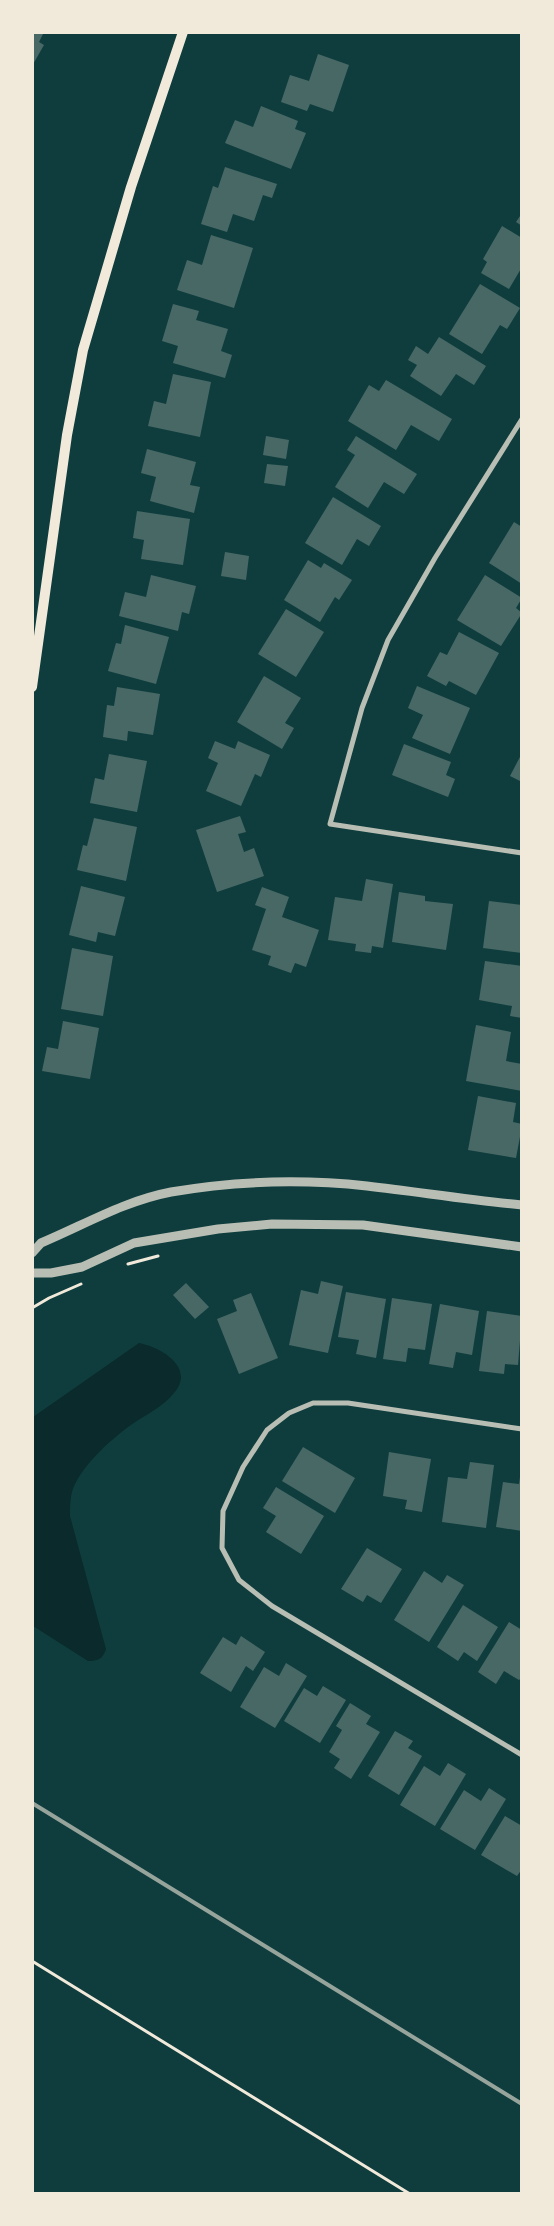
<svg xmlns="http://www.w3.org/2000/svg" width="554" height="2226" viewBox="0 0 554 2226" font-family="'Space Grotesk',sans-serif">
<style>
.water{fill:#0a2a2b}
.building{fill:#486865}
.lines{fill:none;stroke-linecap:round;stroke-linejoin:round}
.path{stroke:#f1e9da;stroke-width:3}
.minor{stroke:#b8beb3;stroke-width:5}
.tertiary{stroke:#b8beb3;stroke-width:9}
.secondary{stroke:#f1e9da;stroke-width:10}
.rail{stroke:#97a49c;stroke-width:4}
</style>
<rect width="100%" height="100%" fill="#0f3d3e"/>
<path class="water" d="M 139,1343 C 161,1347 196,1368 174,1393 C 163,1407 145,1415 131,1425 C 111,1439 74,1472 71,1497 C 70,1503 70,1510 70,1516 L 106,1649 C 103,1659 98,1661 88,1661 L 33,1626 L 33,1417 Z"/>
<path class="building" d="M 32,32 L 44,32 L 39,42 L 44,45 L 32,66 Z
M 318,54 L 349,65 L 333,112 L 310,104 L 307,111 L 281,102 L 290,75 L 309,81 Z
M 261,106 L 298,121 L 295,129 L 306,133 L 291,169 L 225,143 L 235,120 L 253,127 Z
M 225,167 L 277,184 L 272,198 L 263,195 L 254,221 L 233,214 L 227,232 L 201,224 L 213,186 L 218,188 Z
M 522,213 L 522,226 L 516,222 Z
M 502,226 L 522,238 L 522,267 L 509,289 L 481,273 L 487,262 L 483,259 Z
M 211,235 L 253,248 L 234,308 L 177,290 L 187,260 L 202,265 Z
M 480,284 L 520,308 L 507,329 L 500,325 L 482,354 L 449,334 Z
M 173,304 L 199,311 L 196,320 L 228,329 L 221,351 L 232,355 L 225,378 L 173,363 L 178,346 L 162,341 Z
M 439,337 L 486,366 L 474,385 L 456,374 L 441,396 L 410,376 L 417,365 L 408,360 L 416,346 L 428,354 Z
M 173,374 L 211,382 L 200,437 L 148,426 L 154,401 L 166,404 Z
M 386,380 L 452,419 L 439,441 L 411,425 L 396,450 L 348,421 L 369,385 L 379,391 Z
M 266,436 L 289,440 L 286,459 L 263,455 Z
M 356,436 L 417,474 L 404,494 L 384,482 L 368,508 L 335,487 L 355,455 L 347,450 Z
M 147,449 L 196,462 L 190,485 L 200,487 L 194,513 L 150,501 L 156,477 L 141,473 Z
M 267,464 L 288,466 L 285,486 L 264,483 Z
M 333,497 L 381,526 L 369,546 L 357,539 L 342,565 L 305,543 Z
M 137,511 L 190,519 L 183,565 L 141,559 L 144,540 L 133,538 Z
M 514,522 L 522,527 L 522,584 L 489,563 Z
M 225,552 L 249,556 L 246,580 L 221,576 Z
M 308,560 L 321,568 L 324,563 L 352,580 L 339,600 L 335,597 L 320,622 L 284,600 Z
M 151,575 L 196,586 L 189,614 L 182,612 L 178,631 L 119,616 L 125,592 L 146,597 Z
M 485,575 L 522,598 L 516,608 L 522,613 L 501,646 L 457,620 Z
M 286,609 L 324,632 L 296,677 L 258,654 Z
M 125,625 L 169,637 L 156,684 L 108,671 L 116,643 L 121,644 Z
M 459,632 L 499,653 L 476,695 L 449,681 L 446,686 L 427,676 L 440,652 L 447,655 Z
M 264,676 L 301,698 L 285,723 L 294,728 L 282,749 L 237,722 Z
M 417,686 L 470,708 L 450,754 L 412,738 L 423,715 L 408,708 Z
M 117,687 L 160,694 L 153,735 L 128,731 L 127,741 L 103,737 L 107,705 L 114,706 Z
M 215,741 L 235,749 L 238,741 L 270,755 L 261,777 L 255,774 L 241,806 L 206,791 L 218,763 L 208,758 Z
M 404,744 L 451,762 L 446,775 L 455,779 L 448,797 L 392,775 Z
M 522,753 L 522,782 L 510,776 Z
M 109,754 L 147,761 L 137,812 L 90,803 L 95,778 L 104,780 Z
M 240,816 L 246,832 L 238,834 L 244,852 L 254,848 L 264,876 L 217,892 L 196,830 Z
M 94,818 L 137,827 L 126,881 L 77,870 L 83,845 L 87,846 Z
M 366,879 L 393,884 L 383,948 L 372,946 L 371,953 L 355,951 L 356,944 L 328,940 L 335,897 L 362,901 Z
M 81,886 L 125,897 L 115,936 L 98,932 L 96,942 L 69,935 Z
M 262,887 L 289,897 L 282,917 L 319,930 L 306,967 L 295,963 L 291,973 L 268,965 L 271,956 L 252,950 L 266,909 L 255,905 Z
M 399,892 L 425,896 L 425,901 L 453,904 L 446,950 L 392,942 Z
M 489,901 L 522,905 L 522,953 L 483,948 Z
M 72,948 L 113,956 L 103,1016 L 61,1009 Z
M 485,961 L 522,966 L 522,1018 L 510,1016 L 512,1006 L 479,1000 Z
M 63,1021 L 99,1028 L 90,1079 L 42,1071 L 47,1047 L 58,1049 Z
M 476,1025 L 511,1032 L 506,1061 L 522,1064 L 522,1091 L 466,1081 Z
M 478,1096 L 516,1103 L 513,1122 L 522,1124 L 522,1126 L 516,1158 L 468,1150 Z
M 321,1281 L 343,1286 L 328,1353 L 289,1345 L 301,1290 L 318,1294 Z
M 186,1283 L 209,1307 L 195,1319 L 173,1295 Z
M 346,1292 L 386,1299 L 376,1358 L 356,1354 L 359,1340 L 338,1337 Z
M 251,1293 L 278,1358 L 239,1374 L 217,1319 L 237,1311 L 233,1300 Z
M 392,1298 L 432,1304 L 425,1350 L 408,1348 L 406,1362 L 383,1359 Z
M 440,1304 L 479,1311 L 472,1355 L 456,1352 L 453,1368 L 429,1364 Z
M 487,1311 L 522,1316 L 518,1365 L 505,1364 L 504,1374 L 479,1371 Z
M 303,1447 L 355,1478 L 335,1513 L 282,1481 Z
M 389,1452 L 431,1459 L 422,1512 L 405,1509 L 407,1500 L 383,1496 Z
M 470,1462 L 494,1465 L 486,1528 L 442,1522 L 448,1477 L 467,1479 Z
M 520,1477 L 522,1531 L 496,1527 L 503,1482 L 519,1484 Z
M 276,1487 L 324,1516 L 301,1554 L 266,1532 L 276,1516 L 263,1508 Z
M 367,1548 L 402,1569 L 381,1603 L 367,1595 L 363,1602 L 341,1589 Z
M 424,1571 L 442,1583 L 447,1575 L 464,1585 L 429,1642 L 394,1620 Z
M 463,1605 L 498,1627 L 477,1661 L 464,1652 L 458,1661 L 437,1647 Z
M 509,1622 L 522,1630 L 522,1677 L 519,1680 L 504,1671 L 496,1684 L 478,1672 Z
M 241,1636 L 265,1652 L 253,1671 L 246,1666 L 231,1692 L 200,1673 L 223,1637 L 236,1645 Z
M 286,1663 L 307,1676 L 275,1728 L 240,1707 L 264,1667 L 279,1676 Z
M 323,1686 L 346,1700 L 320,1743 L 284,1721 L 304,1688 L 317,1696 Z
M 350,1703 L 371,1716 L 366,1724 L 380,1732 L 351,1779 L 334,1768 L 340,1759 L 329,1752 L 342,1730 L 336,1726 Z
M 395,1731 L 413,1741 L 408,1748 L 422,1756 L 399,1795 L 368,1776 Z
M 448,1763 L 466,1774 L 435,1826 L 400,1805 L 424,1766 L 440,1776 Z
M 489,1788 L 506,1799 L 475,1850 L 440,1829 L 464,1790 L 481,1801 Z
M 505,1816 L 522,1826 L 522,1869 L 517,1876 L 481,1855 Z"/>
<g class="lines">
<path class="path" d="M 128,1264 L 158,1256
M 32,1308 L 49,1298 L 81,1284
M 32,1961 L 410,2194"/>
<path class="minor" d="M 522,419 L 435,558 L 388,640 L 362,708 L 330,824 L 522,853
M 522,1429 L 348,1403 L 313,1403 L 289,1413 L 267,1430 L 243,1467 L 223,1511 L 222,1548 L 239,1580 L 272,1606 L 522,1755"/>
<path class="tertiary" d="M 32,1253 L 41,1243 C 84,1225 124,1201 171,1192 C 235,1181 302,1179 367,1186 C 419,1192 470,1200 522,1205
M 32,1273 L 51,1273 L 82,1267 L 134,1243 L 218,1229 L 272,1224 L 363,1225 L 522,1247"/>
<path class="secondary" d="M 32,687 L 67,435 L 83,350 L 131,187 L 183,32"/>
<path class="rail" d="M 32,1803 L 522,2104"/>
</g>
<rect width="554" height="2226" fill="none" stroke="#f1e9da" stroke-width="68"/>
</svg>
